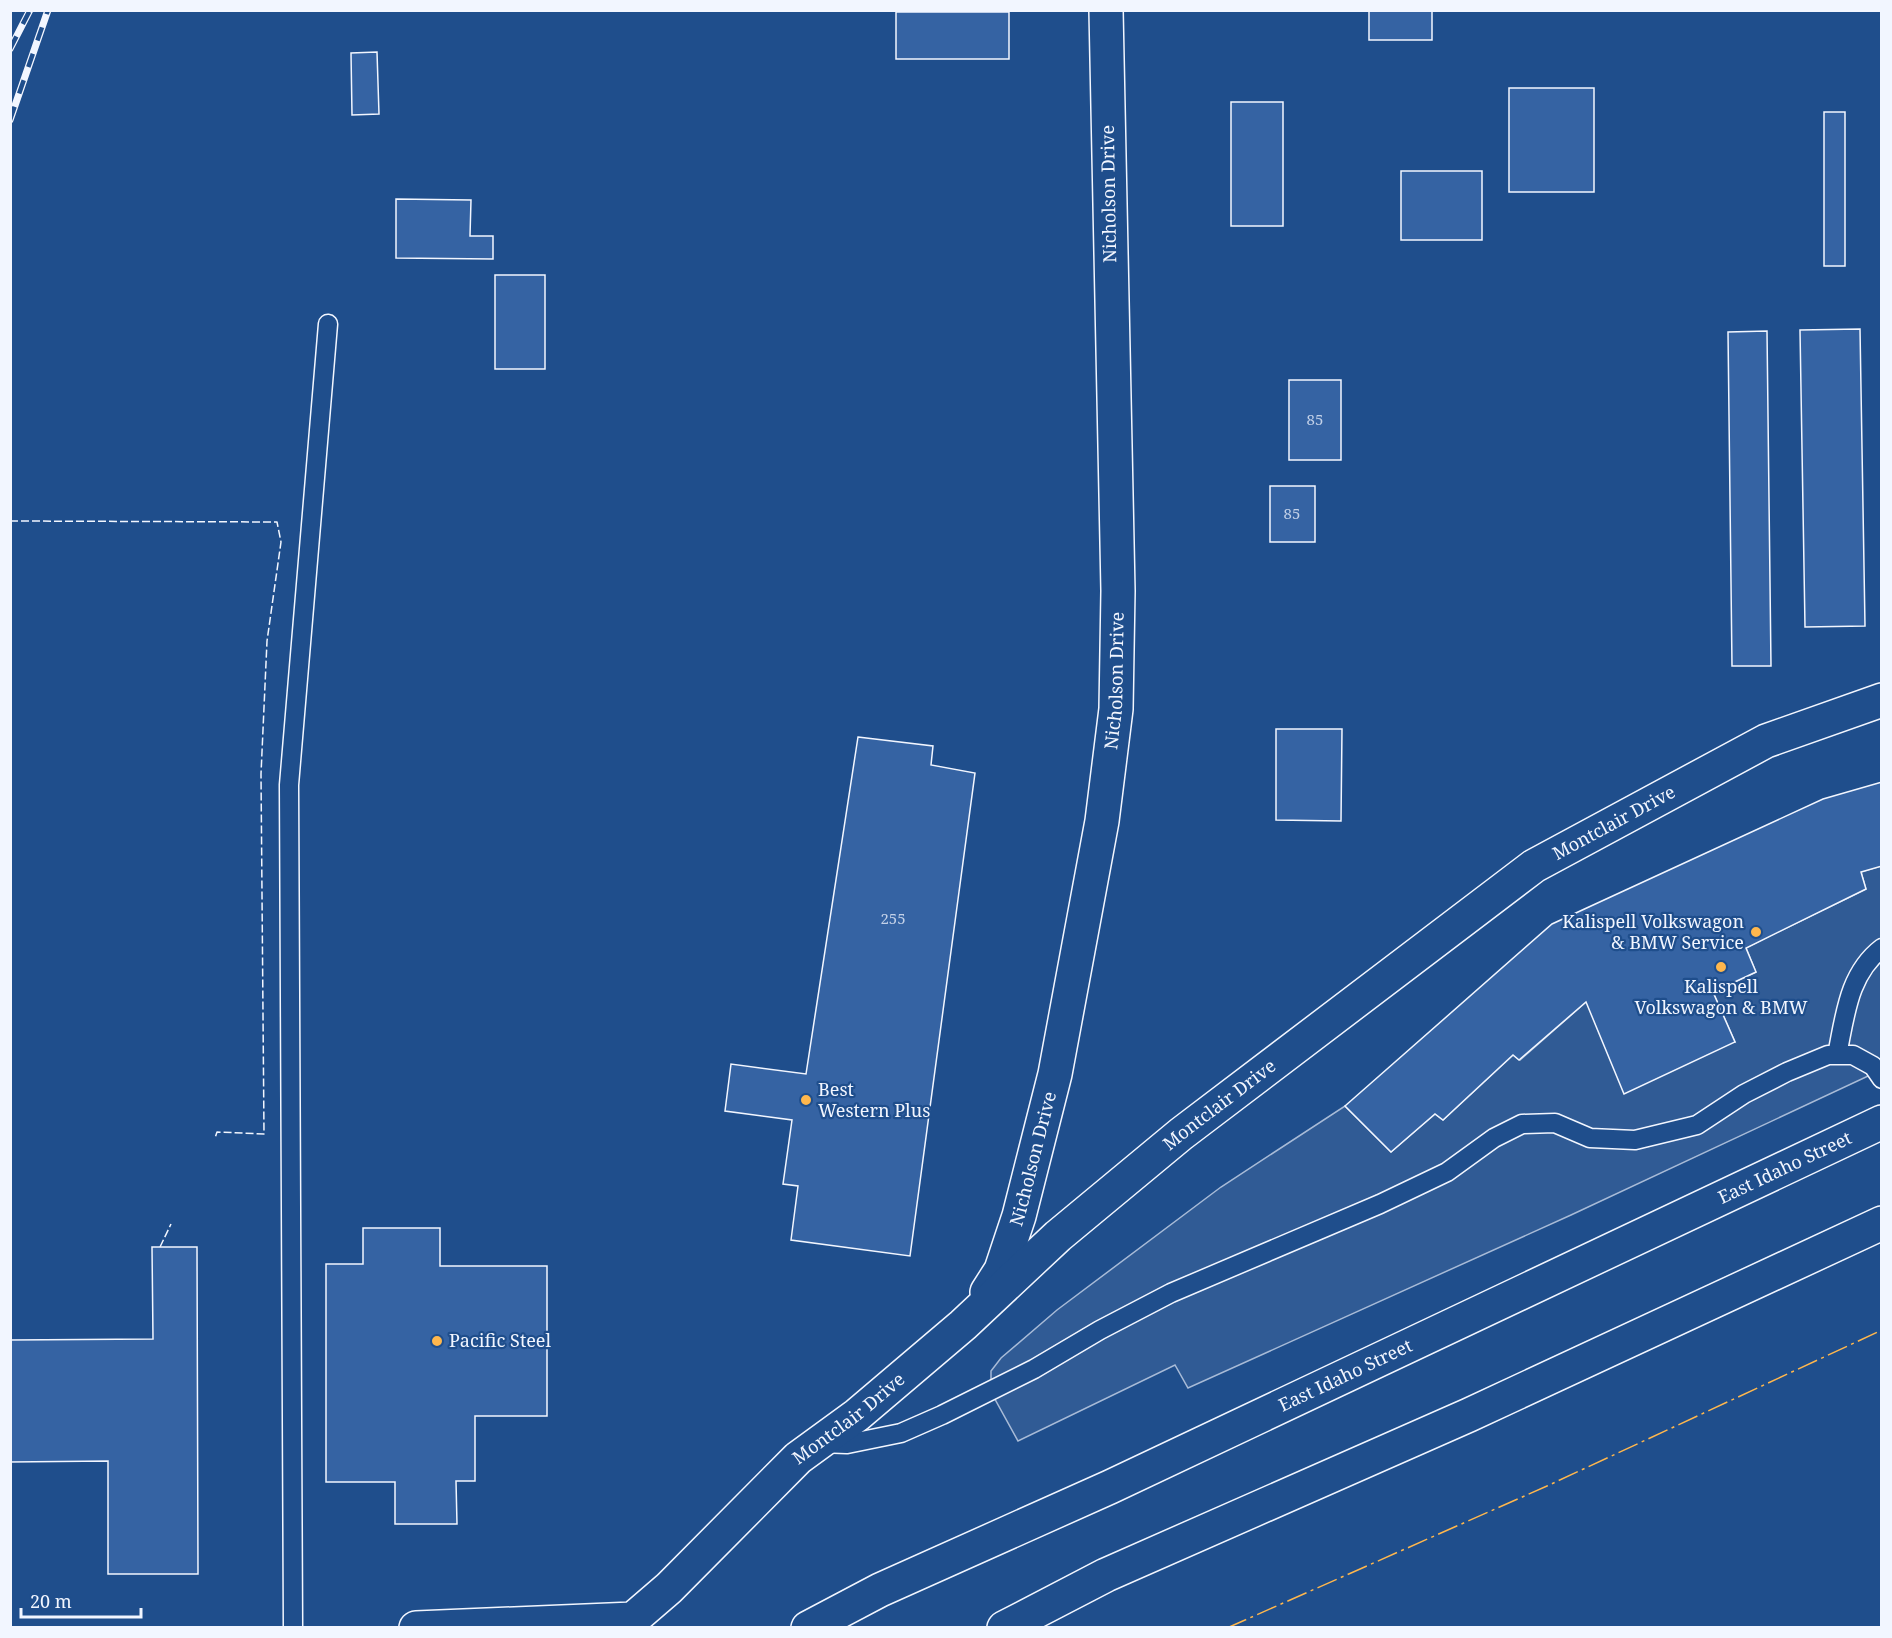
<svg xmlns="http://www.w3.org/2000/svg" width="1892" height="1638" viewBox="0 0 1892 1638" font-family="'Noto Serif',serif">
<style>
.parking{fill:#305b95;stroke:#a8bbd7;stroke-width:1.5}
.building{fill:#3563a3;stroke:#f2f6ff;stroke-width:1.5}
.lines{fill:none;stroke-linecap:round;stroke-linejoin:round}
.service-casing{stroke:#f2f6ff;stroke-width:21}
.minor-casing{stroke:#f2f6ff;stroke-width:36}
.trunk-casing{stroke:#f2f6ff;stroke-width:36}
.service{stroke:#1f4e8c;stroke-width:18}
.minor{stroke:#1f4e8c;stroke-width:33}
.trunk{stroke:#1f4e8c;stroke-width:33}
.rail-casing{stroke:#f2f6ff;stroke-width:7}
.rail{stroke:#1f4e8c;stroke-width:4.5;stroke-dasharray:14;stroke-linecap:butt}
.fence{stroke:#f2f6ff;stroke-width:1.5;stroke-dasharray:8 3;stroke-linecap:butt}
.power{stroke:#ffb74d;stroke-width:1.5;stroke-dasharray:21 4.5 3 4.5;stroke-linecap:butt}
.poi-dot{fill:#ffb74d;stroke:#1f4e8c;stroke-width:2}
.labels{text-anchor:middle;stroke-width:4.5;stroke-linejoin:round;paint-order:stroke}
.number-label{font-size:15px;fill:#c3d1e8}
.street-label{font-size:18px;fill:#f2f6ff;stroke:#1f4e8c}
.poi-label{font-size:18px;fill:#f2f6ff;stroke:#1f4e8c;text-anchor:start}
</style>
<rect width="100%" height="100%" fill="#1f4e8c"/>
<path class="parking" d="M 1881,866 L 1881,1070 L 1571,1215 L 1188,1388 L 1175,1365 L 1018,1441 L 991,1392 L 991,1371 L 1001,1358 L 1057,1310 L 1221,1187 L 1345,1106 L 1391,1152 L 1435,1114 L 1443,1120 L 1513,1055 L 1520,1060 L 1586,1002 L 1735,1042 L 1713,992 L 1756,972 L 1746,948 L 1866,889 L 1861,872 Z"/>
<path class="building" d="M 1369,10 L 1432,10 L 1432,40 L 1369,40 Z
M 896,12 L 1009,12 L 1009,59 L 896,59 Z
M 377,52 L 379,114 L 352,115 L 351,53 Z
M 1509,88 L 1594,88 L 1594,192 L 1509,192 Z
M 1231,102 L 1283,102 L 1283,226 L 1231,226 Z
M 1824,112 L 1845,112 L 1845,266 L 1824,266 Z
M 1401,171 L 1482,171 L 1482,240 L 1401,240 Z
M 396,199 L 471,200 L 470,236 L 493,236 L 493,259 L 396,258 Z
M 495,275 L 545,275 L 545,369 L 495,369 Z
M 1860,329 L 1865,626 L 1805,627 L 1800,330 Z
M 1767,331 L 1771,666 L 1732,666 L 1728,332 Z
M 1289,380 L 1341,380 L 1341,460 L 1289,460 Z
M 1270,486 L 1315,486 L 1315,542 L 1270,542 Z
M 1276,729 L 1342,729 L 1341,821 L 1276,820 Z
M 858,737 L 933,746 L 931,765 L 975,773 L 910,1256 L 791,1240 L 798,1186 L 783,1184 L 792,1120 L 725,1111 L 731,1064 L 806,1074 Z
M 1882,782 L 1882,866 L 1861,872 L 1866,889 L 1746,948 L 1756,972 L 1713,992 L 1735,1042 L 1624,1094 L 1586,1002 L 1519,1060 L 1513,1055 L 1443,1120 L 1435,1114 L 1391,1152 L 1345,1106 L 1552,924 L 1823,799 Z
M 363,1228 L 440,1228 L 440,1266 L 547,1266 L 547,1416 L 475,1416 L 475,1481 L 456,1481 L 457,1524 L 395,1524 L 395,1482 L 326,1482 L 326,1264 L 363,1264 Z
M 152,1247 L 197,1247 L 198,1574 L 108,1574 L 108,1461 L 10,1462 L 10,1340 L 153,1339 Z"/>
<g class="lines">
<g class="service-casing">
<path id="service" d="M 1837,1055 C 1845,1017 1848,974 1882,948
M 820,1443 L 847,1444 L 901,1433 L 942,1415 L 1034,1369 L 1100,1330 L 1171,1293 L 1380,1204 L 1447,1172 L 1494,1138 L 1522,1124 L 1555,1123 L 1590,1138 L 1635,1140 L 1697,1125 L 1744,1094 L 1787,1072 L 1828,1055 L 1853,1055 L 1873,1066 L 1882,1079
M 293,1628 L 289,785 L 328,324"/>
</g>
<g class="minor-casing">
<g id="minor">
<path id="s1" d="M 987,1292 L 1001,1270 L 1019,1216 L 1055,1074 L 1102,821 L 1116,709 L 1118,591 L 1106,10"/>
<path id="s2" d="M 416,1628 L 633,1619 L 669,1588 L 798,1458 L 857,1415 L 963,1325 L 1058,1236 L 1181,1134 L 1534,866 L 1766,741 L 1882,700"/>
</g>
</g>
<g class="trunk-casing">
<g id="trunk">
<path id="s3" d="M 808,1628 L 880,1590 L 1110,1487 L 1882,1122"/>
<path d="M 1004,1628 L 1106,1575 L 1469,1415 L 1882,1223"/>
</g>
</g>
<use href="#service" class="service"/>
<use href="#minor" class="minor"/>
<use href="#trunk" class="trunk"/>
<g class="rail-casing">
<path id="rail" d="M 10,49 L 30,10
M 10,120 L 48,10"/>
</g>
<use href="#rail" class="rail"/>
<path class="fence" d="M 10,521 L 277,522 L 281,542 L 267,641 L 261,774 L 264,1134 L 217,1132 L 215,1138
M 160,1247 L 171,1224"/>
<path class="power" d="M 1227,1628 L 1547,1486 L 1882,1330"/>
</g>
<g class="poi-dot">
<circle cx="1756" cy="932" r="6"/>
<circle cx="1721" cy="967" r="6"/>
<circle cx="806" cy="1100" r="6"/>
<circle cx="437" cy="1341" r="6"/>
</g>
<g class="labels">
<g class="number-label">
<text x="1315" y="425">85</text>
<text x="1292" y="519">85</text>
<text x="893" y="924">255</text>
</g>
<g class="street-label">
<text transform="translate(1109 194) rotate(-91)" y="6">Nicholson Drive</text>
<text dy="6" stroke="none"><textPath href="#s1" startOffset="628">Nicholson Drive</textPath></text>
<text dy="6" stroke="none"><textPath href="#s2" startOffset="1484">Montclair Drive</textPath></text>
<text dy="6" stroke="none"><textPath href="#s2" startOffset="998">Montclair Drive</textPath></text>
<text dy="6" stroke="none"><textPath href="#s1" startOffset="142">Nicholson Drive</textPath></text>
<text dy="6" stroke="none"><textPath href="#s3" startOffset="1080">East Idaho Street</textPath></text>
<text dy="6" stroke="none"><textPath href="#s3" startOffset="594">East Idaho Street</textPath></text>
<text dy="6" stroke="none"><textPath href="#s2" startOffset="512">Montclair Drive</textPath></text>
</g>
<g class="poi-label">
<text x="1744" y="928" text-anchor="end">Kalispell Volkswagon<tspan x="1744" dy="21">&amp; BMW Service</tspan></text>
<text x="1721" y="993" text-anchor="middle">Kalispell<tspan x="1721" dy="21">Volkswagon &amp; BMW</tspan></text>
<text x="818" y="1096">Best<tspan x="818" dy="21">Western Plus</tspan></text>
<text x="449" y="1347">Pacific Steel</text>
</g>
</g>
<rect width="1892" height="1638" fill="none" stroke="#f2f6ff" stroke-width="24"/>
<path d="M21 1608v9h120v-9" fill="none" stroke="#f2f6ff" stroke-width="3"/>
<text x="30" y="1608" font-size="18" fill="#f2f6ff" stroke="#1f4e8c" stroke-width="4.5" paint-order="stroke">20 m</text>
</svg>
